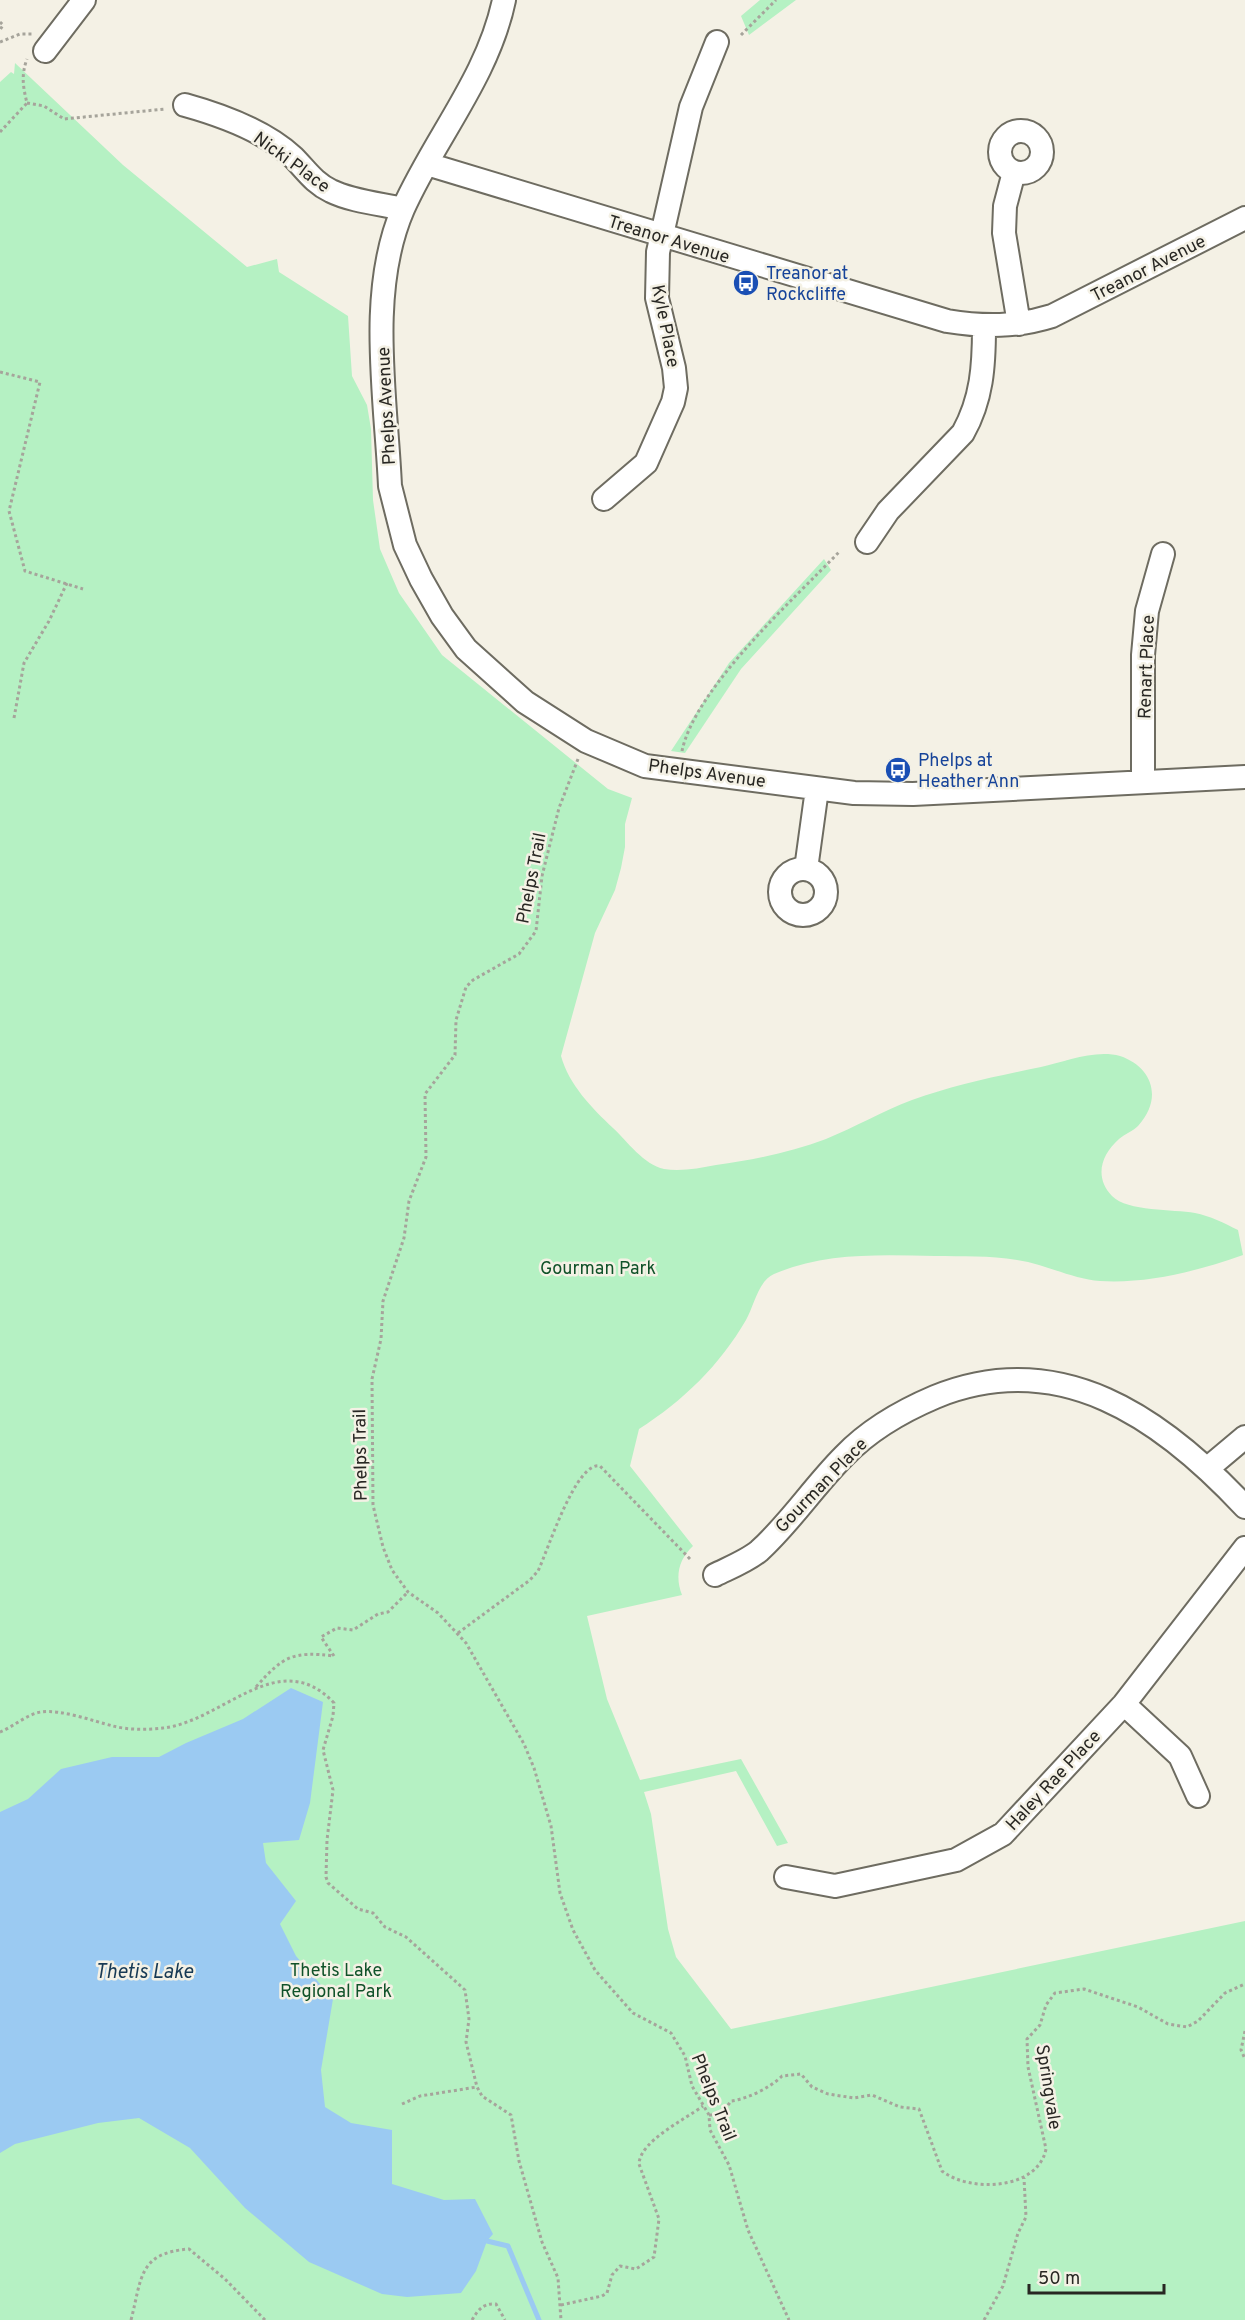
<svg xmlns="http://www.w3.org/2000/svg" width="1245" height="2320" viewBox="0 0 1245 2320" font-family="Overpass,sans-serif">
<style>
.green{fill:#b5f1c3}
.water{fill:#9bcaf2}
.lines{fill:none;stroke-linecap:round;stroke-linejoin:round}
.stream{stroke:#9bcaf2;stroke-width:5}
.minor-casing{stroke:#6e6c61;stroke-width:26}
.path{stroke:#a6a49b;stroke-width:3;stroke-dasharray:3 3;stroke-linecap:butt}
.minor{stroke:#fff;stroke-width:22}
.labels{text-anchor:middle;stroke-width:5;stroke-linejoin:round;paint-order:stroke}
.street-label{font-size:18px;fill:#282723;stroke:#f4f1e5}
.transit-label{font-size:18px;fill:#164399;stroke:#f4f1e5;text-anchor:start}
.park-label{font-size:18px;fill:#105229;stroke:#f4f1e5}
.water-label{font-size:20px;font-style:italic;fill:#173a55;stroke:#f4f1e5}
</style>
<rect width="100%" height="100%" fill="#f4f1e5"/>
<path class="green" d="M 760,0 L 796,0 L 749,35 L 741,16 Z
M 15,63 L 123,165 L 247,267 L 277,259 L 279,272 L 348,316 L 352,376 L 367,405 L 371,429 L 373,500 L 380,549 L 399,593 L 442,655 L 608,789 L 632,798 L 625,824 L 625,847 L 621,868 L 615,890 L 595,933 L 561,1056 C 569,1085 592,1108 613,1128 C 627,1141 644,1165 664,1169 C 681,1172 699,1168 716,1165 C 753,1160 791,1152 826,1139 C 855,1127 883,1111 912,1100 C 954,1085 997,1076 1041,1067 C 1064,1062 1095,1049 1120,1056 C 1153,1067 1163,1099 1138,1126 C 1133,1131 1125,1134 1119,1139 C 1101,1155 1094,1177 1112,1196 C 1128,1212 1173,1209 1195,1213 C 1210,1216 1224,1223 1238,1230 L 1243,1255 C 1198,1271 1147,1284 1100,1281 C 1072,1279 1045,1264 1017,1260 C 989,1255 963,1257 935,1256 C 881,1255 825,1252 774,1274 C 758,1281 754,1306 746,1320 C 720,1365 683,1401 639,1429 L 630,1466 L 693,1546 C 678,1560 675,1577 682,1595 L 587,1616 L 607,1699 L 640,1780 L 741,1759 L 788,1843 L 777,1846 L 736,1771 L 644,1792 L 651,1814 L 668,1929 L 676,1957 L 731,2029 L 1245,1921 L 1245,2320 L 0,2320 L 0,82 L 11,72 L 14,74 Z
M 824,559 L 831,570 L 741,669 L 685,753 L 671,751 L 729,663 Z"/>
<path class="water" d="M 291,1688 L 323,1702 L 310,1803 L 299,1840 L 263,1843 L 266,1863 L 296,1901 L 280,1924 L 296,1956 L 333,1999 L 321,2070 L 325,2107 L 351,2123 L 392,2130 L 392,2184 L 444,2200 L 475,2199 L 493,2234 L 487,2241 L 476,2271 L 461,2293 L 407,2297 L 382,2294 L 309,2262 L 245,2208 L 190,2148 L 139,2118 L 98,2123 L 15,2144 L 0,2153 L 0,1812 L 28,1799 L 61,1769 L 112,1757 L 159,1757 L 186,1743 L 243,1719 Z"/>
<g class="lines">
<path class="stream" d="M 487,2241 L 508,2246 L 539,2320"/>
<g class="minor-casing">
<path id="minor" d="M 504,0 C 488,77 434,139 403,209 C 367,292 386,398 390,486 L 405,545 L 421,579 L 442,616 L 466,649 L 525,702 L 586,741 L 645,766 L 854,793 L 913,794 L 1245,777
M 45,51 L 84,0
M 185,105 C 221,115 265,131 293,157 C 306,170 314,183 331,191 C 351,201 381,204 403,209
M1000 152a21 21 0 1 1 42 0a21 21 0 1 1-42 0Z
M 427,164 L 947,321 C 984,327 1017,327 1052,316 L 1245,218
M 1014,172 L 1005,206 L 1004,233 L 1019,324
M 604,499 L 646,463 L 673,402 L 676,388 L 674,368 L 657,298 L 658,252 L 691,107 L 717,42
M 867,542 L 888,511 L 963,433 C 982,399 984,366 984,327
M 1143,781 L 1143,655 L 1147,611 L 1163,554
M780 892a23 23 0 1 1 46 0a23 23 0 1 1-46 0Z
M 806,869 L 817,789
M 1208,1468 L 1245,1437
M 715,1575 C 729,1568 747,1561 759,1551 C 790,1523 814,1486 844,1456 C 869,1430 902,1411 935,1397 C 1060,1346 1162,1418 1245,1507
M 1124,1704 L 1180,1756 L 1198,1796
M 786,1877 L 835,1886 L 956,1860 L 1003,1834 L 1124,1704 L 1245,1548"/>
</g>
<path class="path" d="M 0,22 L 3,25 L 0,30
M 741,35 L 776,0
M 0,42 L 20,34 L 32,34
M 27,103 L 44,106 L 64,119 L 165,109
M 0,132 L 27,103 C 23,87 21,75 27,59
M 0,372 L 40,382 L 9,511 L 25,571 L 83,589
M 14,718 L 24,663 L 49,621 L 67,583
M 682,751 C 695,688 794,599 840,551
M 578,759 L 559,808 L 542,876 L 536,931 L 519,954 L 473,980 L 466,987 L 456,1020 L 455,1055 L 425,1094 L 426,1157 L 409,1201 L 404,1238 L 383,1301 L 381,1339 L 372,1379 L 373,1505 L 383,1547 L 392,1570 L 408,1592 L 438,1613 L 466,1643 L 524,1744 L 534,1768 L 551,1826 L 560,1893 L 573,1930 L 595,1970 L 633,2013 L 671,2033 L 685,2056 L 692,2086 L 709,2115 L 710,2130 L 729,2165 L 748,2230 L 789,2320
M 458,1633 L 530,1580 L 538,1571 C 548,1550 576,1461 600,1466 L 691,1560
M 334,1656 L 321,1637 L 337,1628 L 353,1630 L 378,1614 L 388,1612 L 408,1592
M 256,1687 C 283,1656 293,1651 334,1656
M 0,1732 C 13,1727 27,1714 41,1712 C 61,1709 93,1721 113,1726 C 128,1730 147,1730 163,1728 C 222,1722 279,1644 334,1703 L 333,1716 L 323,1750 L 333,1790 L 327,1840 L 326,1877 L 328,1883 L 358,1909 L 373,1913 L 385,1927 L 406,1937 L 465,1990 L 469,2019 L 466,2042 L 477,2087 L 482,2096 L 511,2115 L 519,2161 L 542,2242 L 558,2278 L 561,2320
M 1245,2031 L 1241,2050 L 1245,2059
M 402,2104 L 420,2096 L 477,2087
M 709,2115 L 721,2115 L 731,2101 C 747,2099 770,2088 782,2076 L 801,2074 L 812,2087 L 828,2094 L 854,2098 L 872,2095 L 900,2107 L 919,2109 L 942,2171 C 970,2193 1038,2190 1046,2149 L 1028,2067 L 1027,2039 L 1040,2025 L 1046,2005 L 1055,1993 L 1084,1989 L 1138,2007 L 1168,2024 L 1187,2027 L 1198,2021 L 1225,1993 L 1245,1984
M 561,2305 L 602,2296 L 607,2293 L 612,2275 L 620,2266 L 636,2269 L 654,2257 L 659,2219 L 639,2164 C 640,2141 684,2120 703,2106
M 131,2320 C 142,2278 138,2253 189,2249 L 225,2279 L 265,2320
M 472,2320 C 478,2310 483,2303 496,2304 L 505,2320
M 984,2320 L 1003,2286 L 1018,2233 L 1026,2217 L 1024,2178"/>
<use href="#minor" class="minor"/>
</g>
<defs>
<g id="bus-disc" transform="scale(1.35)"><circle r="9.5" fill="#1a4fb4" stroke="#f4f1e5"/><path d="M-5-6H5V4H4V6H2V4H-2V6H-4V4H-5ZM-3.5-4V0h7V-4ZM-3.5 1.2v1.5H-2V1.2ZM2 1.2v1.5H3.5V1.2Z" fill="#fff"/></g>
</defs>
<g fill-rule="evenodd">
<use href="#bus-disc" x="746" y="283"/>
<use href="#bus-disc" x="898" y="770"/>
</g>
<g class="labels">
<g class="street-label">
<text transform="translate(292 162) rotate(36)" y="6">Nicki Place</text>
<text transform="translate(669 239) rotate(17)" y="6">Treanor Avenue</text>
<text transform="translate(1148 268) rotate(-27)" y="6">Treanor Avenue</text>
<text transform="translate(666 326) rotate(79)" y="6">Kyle Place</text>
<text transform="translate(386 406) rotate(-93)" y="6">Phelps Avenue</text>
<text transform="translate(1146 667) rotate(-88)" y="6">Renart Place</text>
<text transform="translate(707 773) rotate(8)" y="6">Phelps Avenue</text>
<text transform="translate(531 878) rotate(-79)" y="6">Phelps Trail</text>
<text transform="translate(360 1455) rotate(-91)" y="6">Phelps Trail</text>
<text transform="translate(821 1485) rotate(-46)" y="6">Gourman Place</text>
<text transform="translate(1053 1780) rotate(-47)" y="6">Haley Rae Place</text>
<text transform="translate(1049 2087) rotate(81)" y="6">Springvale</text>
<text transform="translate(714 2097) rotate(68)" y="6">Phelps Trail</text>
</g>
<g class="transit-label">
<text x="766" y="279">Treanor at<tspan x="766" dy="21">Rockcliffe</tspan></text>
<text x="918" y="766">Phelps at<tspan x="918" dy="21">Heather Ann</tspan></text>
</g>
<g class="park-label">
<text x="598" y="1274">Gourman Park</text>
<text x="336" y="1976">Thetis Lake<tspan x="336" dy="21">Regional Park</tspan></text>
</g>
<g class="water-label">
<text x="144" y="1978">Thetis Lake</text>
</g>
</g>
<path d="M1029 2284v9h135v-9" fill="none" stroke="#282723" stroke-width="3"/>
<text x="1038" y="2284" font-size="18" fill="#282723" stroke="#f4f1e5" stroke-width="4.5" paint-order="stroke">50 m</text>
</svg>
